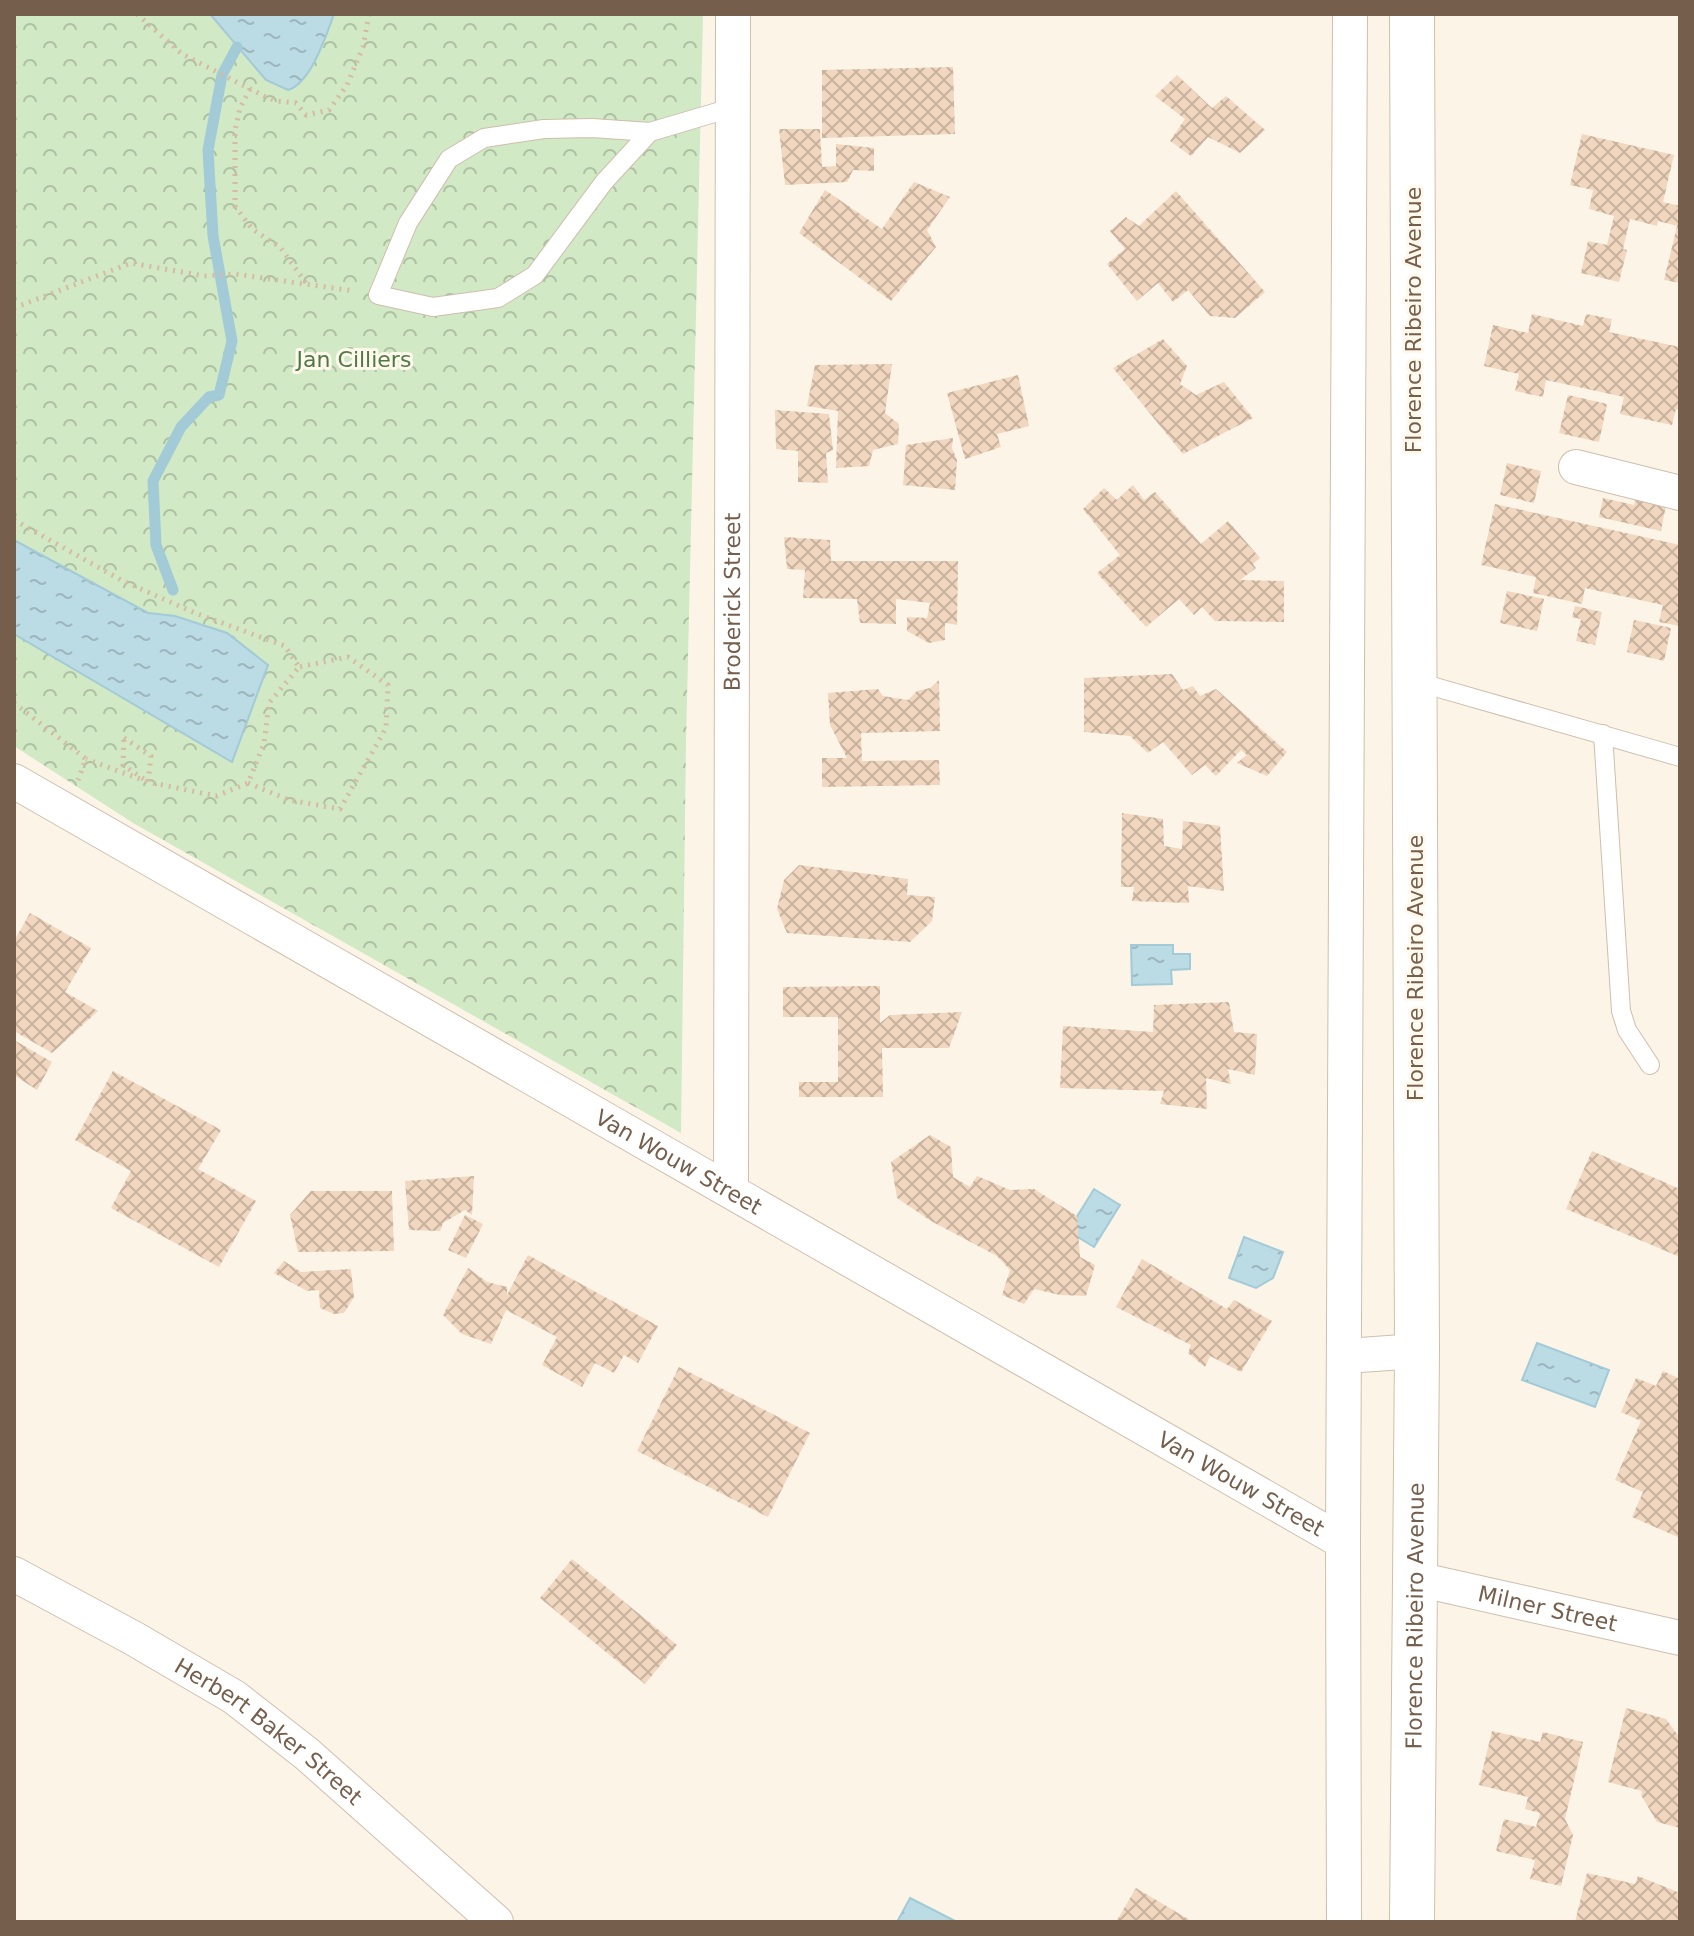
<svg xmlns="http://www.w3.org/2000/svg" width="1694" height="1936" viewBox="0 0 1694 1936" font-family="'DejaVu Sans',sans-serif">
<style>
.forest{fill:url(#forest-crowns)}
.water{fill:url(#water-ripples);stroke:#a2cad7;stroke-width:2}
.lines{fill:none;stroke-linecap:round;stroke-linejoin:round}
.stream{stroke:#a2cad7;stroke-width:11}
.building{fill:url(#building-cross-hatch)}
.service-casing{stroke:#cebead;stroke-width:20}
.minor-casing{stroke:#cebead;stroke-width:36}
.secondary-casing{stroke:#d0bfaa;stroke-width:46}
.path{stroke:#d6baa2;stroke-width:5;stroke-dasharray:2 6;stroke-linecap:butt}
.service{stroke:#fff;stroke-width:18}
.minor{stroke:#fff;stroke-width:34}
.secondary{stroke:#fff;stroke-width:44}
.labels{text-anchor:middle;stroke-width:6;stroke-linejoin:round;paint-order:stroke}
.street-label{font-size:22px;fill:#755e4b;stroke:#fff9ed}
.park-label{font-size:22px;fill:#4f7a43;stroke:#fff9ed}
</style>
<defs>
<pattern id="forest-crowns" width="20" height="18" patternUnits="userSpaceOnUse" patternTransform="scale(2)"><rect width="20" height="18" fill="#d1e9c5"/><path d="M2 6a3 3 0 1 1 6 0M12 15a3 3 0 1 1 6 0" fill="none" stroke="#aec0a2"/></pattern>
<pattern id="water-ripples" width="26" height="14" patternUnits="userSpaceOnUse" patternTransform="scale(2)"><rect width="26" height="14" fill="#bbdbe5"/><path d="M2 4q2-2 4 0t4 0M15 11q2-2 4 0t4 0" fill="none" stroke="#9db5bc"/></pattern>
<pattern id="building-cross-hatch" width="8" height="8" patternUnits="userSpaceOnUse" patternTransform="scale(2)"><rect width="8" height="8" fill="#f1d7bf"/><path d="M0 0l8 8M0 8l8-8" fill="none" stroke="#c8b29d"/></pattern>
</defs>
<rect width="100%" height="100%" fill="#fcf5e7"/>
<path class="forest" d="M 14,14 L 703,14 L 686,743 L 681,1133 L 133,823 L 14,746 Z"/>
<path class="water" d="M 210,14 L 334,14 C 326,36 311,83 288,90 L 266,80 Z
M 14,540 L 148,613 L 175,616 L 227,633 L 268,665 L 232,762 L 14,634 Z
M 1131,945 L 1173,945 L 1173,954 L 1190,954 L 1190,969 L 1171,970 L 1172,984 L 1132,985 Z
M 1094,1189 L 1120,1205 L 1094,1247 L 1068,1231 Z
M 1244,1237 L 1283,1252 L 1273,1278 L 1256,1288 L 1229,1278 Z
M 1537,1343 L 1609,1370 L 1595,1407 L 1522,1380 Z
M 910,1898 L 957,1922 L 897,1922 Z"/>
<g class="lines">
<path class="stream" d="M 173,590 L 156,545 L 153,481 L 181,427 L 209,397 L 219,395 L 232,341 L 213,236 L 208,150 L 222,75 L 237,47"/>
</g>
<path class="building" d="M 953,67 L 955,134 L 822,138 L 822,70 Z
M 1177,75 L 1212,108 L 1226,96 L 1265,130 L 1240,153 L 1208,137 L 1191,156 L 1170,141 L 1185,119 L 1155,96 Z
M 779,129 L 820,129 L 822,167 L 836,166 L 836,144 L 874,148 L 874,171 L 853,170 L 847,182 L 785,185 Z
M 1582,134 L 1674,155 L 1663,202 L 1680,206 L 1680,283 L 1664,280 L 1677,226 L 1658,221 L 1657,226 L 1630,219 L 1623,249 L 1627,250 L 1619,282 L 1581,273 L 1588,241 L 1607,245 L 1614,216 L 1589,209 L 1593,190 L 1570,185 Z
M 914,182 L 950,197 L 927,230 L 936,247 L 891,301 L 799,233 L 825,190 L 882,229 Z
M 1176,191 L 1265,292 L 1235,318 L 1210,316 L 1188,290 L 1173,302 L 1158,283 L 1137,301 L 1107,264 L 1125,249 L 1110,231 L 1126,217 L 1139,226 Z
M 1532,314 L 1583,326 L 1586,314 L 1612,319 L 1609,332 L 1680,347 L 1680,410 L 1676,409 L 1672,425 L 1620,414 L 1624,397 L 1546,380 L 1543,397 L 1515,391 L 1519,374 L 1484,366 L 1493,325 L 1528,333 Z
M 1163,339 L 1187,366 L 1180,384 L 1196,395 L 1224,382 L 1253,418 L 1183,454 L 1113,368 Z
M 892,364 L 885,413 L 899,424 L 898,444 L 873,450 L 869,466 L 836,468 L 838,411 L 807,406 L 815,365 Z
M 1018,375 L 1029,426 L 997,434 L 1001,447 L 965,459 L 947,393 Z
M 1568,395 L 1607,404 L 1599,442 L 1559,433 Z
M 775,410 L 829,414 L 833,450 L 826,453 L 828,483 L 798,482 L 798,451 L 776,449 Z
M 953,438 L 952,448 L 957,460 L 955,490 L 903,485 L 906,445 Z
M 1507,463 L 1541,471 L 1534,503 L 1500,495 Z
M 1133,485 L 1144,500 L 1155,492 L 1201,544 L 1228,521 L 1260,558 L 1253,564 L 1256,568 L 1240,580 L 1284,581 L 1284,622 L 1215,621 L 1202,607 L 1194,615 L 1179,599 L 1146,627 L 1097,573 L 1120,555 L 1083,509 L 1104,488 L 1117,500 Z
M 1636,494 L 1667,500 L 1661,531 L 1599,517 L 1603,498 L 1634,505 Z
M 1495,504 L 1680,545 L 1680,626 L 1659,622 L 1663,605 L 1585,588 L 1582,604 L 1533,593 L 1536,577 L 1481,565 Z
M 784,537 L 830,540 L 831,561 L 958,561 L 957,625 L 945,623 L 945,640 L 929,643 L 907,631 L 907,617 L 927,618 L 930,603 L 896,599 L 896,624 L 860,623 L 857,599 L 803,598 L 805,570 L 787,569 Z
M 1507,591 L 1544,599 L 1537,631 L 1500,623 Z
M 1575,606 L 1602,612 L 1595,645 L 1576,641 L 1581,619 L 1572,617 Z
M 1634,620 L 1671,628 L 1664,661 L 1627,652 Z
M 1172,674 L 1183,690 L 1193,686 L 1200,696 L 1216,689 L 1287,752 L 1267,776 L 1237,763 L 1247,755 L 1241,750 L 1216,776 L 1205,765 L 1192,775 L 1163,742 L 1148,753 L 1130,736 L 1084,732 L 1084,678 Z
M 939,680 L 940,731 L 861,733 L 862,761 L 939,760 L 940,785 L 822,787 L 822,758 L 847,758 L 830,725 L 828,693 L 878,689 L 883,696 L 908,700 L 917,691 L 930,688 Z
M 1122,813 L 1163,819 L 1164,846 L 1182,849 L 1183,821 L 1220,826 L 1224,891 L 1188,886 L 1189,903 L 1132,901 L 1134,887 L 1121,887 Z
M 799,865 L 908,879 L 907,895 L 935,897 L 932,921 L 910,942 L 787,933 L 777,909 L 784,880 Z
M 30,913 L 91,948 L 65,992 L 98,1011 L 52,1053 L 14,1031 L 14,941 Z
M 880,986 L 880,1023 L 890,1015 L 962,1012 L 949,1048 L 882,1048 L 883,1097 L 799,1097 L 799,1082 L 838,1082 L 838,1017 L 783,1017 L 783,987 Z
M 1229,1002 L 1234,1032 L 1257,1034 L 1255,1075 L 1228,1069 L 1231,1084 L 1206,1078 L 1207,1109 L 1160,1104 L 1164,1091 L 1060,1088 L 1063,1026 L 1153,1032 L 1154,1005 Z
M 14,1040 L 52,1062 L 37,1090 L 14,1075 Z
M 113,1071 L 221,1130 L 198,1169 L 256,1201 L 219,1267 L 111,1208 L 131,1171 L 75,1140 Z
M 930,1135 L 951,1147 L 953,1177 L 970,1187 L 977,1176 L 1010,1190 L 1034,1189 L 1077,1216 L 1080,1257 L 1095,1265 L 1086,1296 L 1060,1295 L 1034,1289 L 1024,1304 L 1002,1295 L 1010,1270 L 997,1256 L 931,1221 L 897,1198 L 891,1162 Z
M 1592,1151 L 1680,1189 L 1680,1257 L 1566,1209 Z
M 474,1176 L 472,1215 L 465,1210 L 443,1223 L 440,1231 L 409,1230 L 405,1181 Z
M 311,1191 L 392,1191 L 394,1251 L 298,1252 L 290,1215 Z
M 465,1215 L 483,1224 L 466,1258 L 448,1250 Z
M 528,1255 L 658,1326 L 638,1363 L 624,1355 L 614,1373 L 595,1363 L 582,1387 L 542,1365 L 557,1337 L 506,1310 L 491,1344 L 462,1334 L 443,1315 L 468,1268 L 487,1282 L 507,1287 L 507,1295 Z
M 1142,1259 L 1227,1309 L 1234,1300 L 1272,1321 L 1241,1372 L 1210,1356 L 1205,1367 L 1188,1353 L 1191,1345 L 1116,1307 Z
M 284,1261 L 301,1272 L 351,1269 L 354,1297 L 344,1313 L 334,1314 L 320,1308 L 319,1290 L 307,1291 L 274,1273 Z
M 679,1367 L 810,1433 L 768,1517 L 637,1451 Z
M 1663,1371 L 1680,1379 L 1680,1538 L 1632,1517 L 1643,1492 L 1615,1480 L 1641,1421 L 1621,1412 L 1636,1378 L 1656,1386 Z
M 572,1559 L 677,1645 L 645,1684 L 540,1598 Z
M 1626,1708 L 1666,1719 L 1680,1738 L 1680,1828 L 1657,1822 L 1641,1795 L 1642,1791 L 1608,1782 Z
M 1492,1731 L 1540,1742 L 1543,1732 L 1583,1742 L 1565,1819 L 1573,1835 L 1561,1886 L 1530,1879 L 1535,1860 L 1496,1851 L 1504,1819 L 1536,1827 L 1540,1813 L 1525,1809 L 1528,1797 L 1479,1785 Z
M 1587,1873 L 1635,1884 L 1638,1876 L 1680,1893 L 1680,1922 L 1575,1922 Z
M 1136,1888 L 1193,1922 L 1116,1922 Z"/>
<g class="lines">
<g class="service-casing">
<path id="service" d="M 650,132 L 604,182 L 535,275 L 498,298 L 433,307 L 378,295 L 408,223 L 449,159 L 484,138 L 544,129 L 592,128 L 650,132 L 731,108
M 1414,681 L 1680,757
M 1603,734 L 1621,1011 L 1627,1030 L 1650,1065"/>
</g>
<g class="minor-casing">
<g id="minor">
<path d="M 1576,467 L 1680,493"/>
<path id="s1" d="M 14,781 L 1343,1542"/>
<path id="s2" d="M 731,1190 L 733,14"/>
<path d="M 1346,1356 L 1417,1351"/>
<path id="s3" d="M 14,1574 L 133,1638 L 234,1697 L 307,1754 L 496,1922"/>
<path id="s4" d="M 1417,1579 L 1680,1638"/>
<path d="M 1344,1922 L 1343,1542 L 1350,14"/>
</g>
</g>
<g class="secondary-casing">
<g id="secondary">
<path id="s5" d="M 1412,1922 L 1417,1351 L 1412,14"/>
</g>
</g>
<path class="path" d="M 137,14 L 182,54 L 264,96 L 276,101 L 296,103 L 306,115 L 329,110 L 347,85 L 363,47 L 369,14
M 250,89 L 240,108 L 235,131 L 235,206 L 252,229 L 280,247 L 306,283
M 14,308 L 131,263 L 204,276 L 235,274 L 354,291
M 14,520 L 121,580 L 195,613 L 285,646 L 299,667 L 269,703 L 264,744 L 248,783 L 216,796 L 148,782 L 86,759
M 14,703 L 86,759 L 78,780
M 124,738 L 151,756 L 148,782 L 123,765 Z
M 248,783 L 289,800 L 340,809 L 386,728 L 388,685 L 348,657 L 299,667"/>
<use href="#service" class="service"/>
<use href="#minor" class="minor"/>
<use href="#secondary" class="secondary"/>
</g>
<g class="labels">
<g class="street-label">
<text transform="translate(1413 320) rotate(-90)" y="8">Florence Ribeiro Avenue</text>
<text dy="8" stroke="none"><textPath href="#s2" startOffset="588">Broderick Street</textPath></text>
<text transform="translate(1415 968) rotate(-90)" y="8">Florence Ribeiro Avenue</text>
<text dy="8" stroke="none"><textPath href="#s1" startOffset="766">Van Wouw Street</textPath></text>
<text dy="8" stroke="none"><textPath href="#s1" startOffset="1414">Van Wouw Street</textPath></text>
<text dy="8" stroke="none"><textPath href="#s4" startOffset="134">Milner Street</textPath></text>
<text dy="8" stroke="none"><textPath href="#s5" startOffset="306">Florence Ribeiro Avenue</textPath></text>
<text dy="8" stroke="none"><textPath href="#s3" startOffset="300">Herbert Baker Street</textPath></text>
</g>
<g class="park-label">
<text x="354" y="367">Jan Cilliers</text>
</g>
</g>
<rect width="1694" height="1936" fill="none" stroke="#755e4b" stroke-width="32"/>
</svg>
